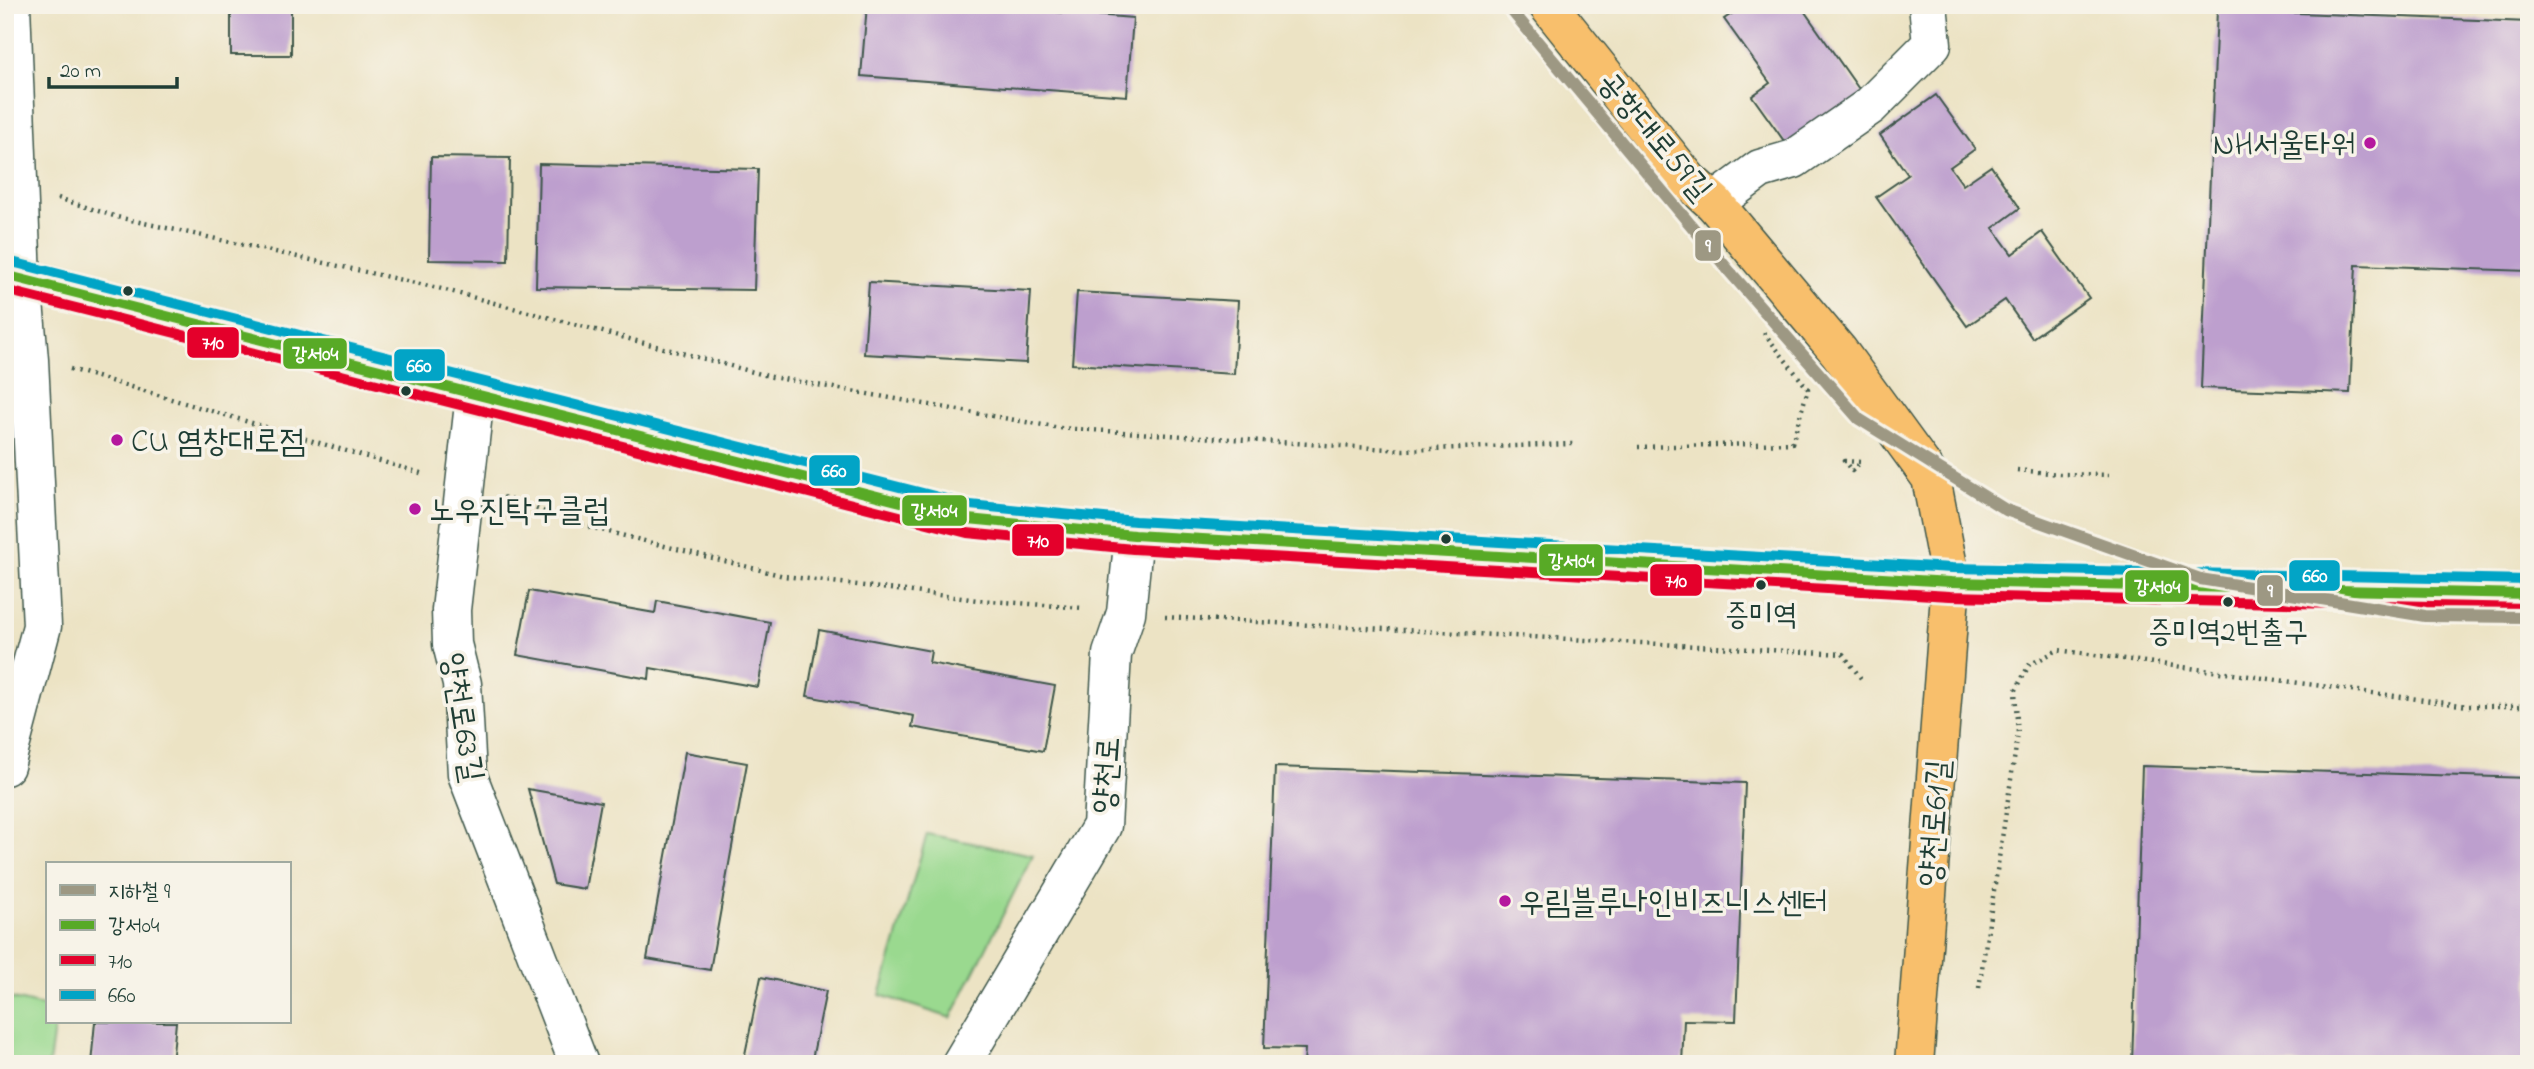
<svg xmlns="http://www.w3.org/2000/svg" width="2534" height="1069" viewBox="0 0 2534 1069" font-family="'Indie Flower','Poor Story',sans-serif">
<style>
.green{fill:#9ad98f;stroke:#5c8b62;stroke-width:2}
.building{fill:#bd9fce}
.lines{fill:none;stroke-linecap:round;stroke-linejoin:round}
.minor-casing{stroke:#3e564a;stroke-width:41}
.major-casing{stroke:#3e564a;stroke-width:41}
.path{stroke:#3e564a;stroke-width:4.5;stroke-dasharray:2 5;stroke-linecap:butt}
.minor{stroke:#fff;stroke-width:38}
.major{stroke:#f8bf6c;stroke-width:38}
.bus-1-casing{stroke:#f7f3e8;stroke-width:16}
.bus-2-casing{stroke:#f7f3e8;stroke-width:16}
.bus-3-casing{stroke:#f7f3e8;stroke-width:16}
.bus-1{stroke:#58aa26;stroke-width:10}
.bus-2{stroke:#e4002b;stroke-width:10}
.bus-3{stroke:#02a4c6;stroke-width:10}
.metro-1-casing{stroke:#f7f3e8;stroke-width:18}
.metro-1{stroke:#9d9883;stroke-width:12}
.poi-dot{fill:#b5179e;stroke:#f7f3e8;stroke-width:2.5}
.bus-dot{fill:#1f3d34;stroke:#f7f3e8;stroke-width:2.5}
.labels{text-anchor:middle;stroke-width:7;stroke-linejoin:round;paint-order:stroke}
.bus-label{font-size:30px;fill:#1f3d34;stroke:#f7f3e8}
.street-label{font-size:32px;fill:#1f3d34;stroke:#f7f3e8}
.poi-label{font-size:32px;fill:#1f3d34;stroke:#f7f3e8;text-anchor:start}
.line-badge{stroke:#f7f3e8;stroke-width:2.5}
.badge-label{font-size:19px;text-anchor:middle;font-weight:bold;fill:#fff}
</style>
<rect width="100%" height="100%" fill="#f7f3e8"/>
<filter id="ink" filterUnits="userSpaceOnUse"><feTurbulence type="fractalNoise" baseFrequency=".0143" numOctaves="2"/><feDisplacementMap in="SourceGraphic" scale="14" xChannelSelector="R" yChannelSelector="G"/><feConvolveMatrix kernelMatrix="1 2 1 2 8 2 1 2 1" color-interpolation-filters="sRGB"/></filter>
<filter id="wash" filterUnits="userSpaceOnUse"><feTurbulence type="fractalNoise" baseFrequency=".00686" numOctaves="4" result="noise"/><feDisplacementMap in="SourceGraphic" scale="28" xChannelSelector="R" yChannelSelector="G"/><feGaussianBlur stdDeviation="1.57" result="paint"/><feColorMatrix in="noise" values="0 0 0 0 0 0 0 0 0 0 0 0 0 0 0 0 0 1.4 0 .05"/><feComposite in="paint" operator="in"/></filter>
<g filter="url(#wash)">
<rect width="100%" height="100%" fill="#ece3c4"/>
<path class="green" d="M 927,834 L 1033,855 L 951,1018 L 880,995 Z
M 5,997 L 47,1007 L 47,1022 L 55,1022 L 49,1064 L 5,1064 Z"/>
<g id="blocks">
<path class="building" d="M 231,5 L 291,5 L 291,55 L 231,55 Z
M 867,5 L 965,5 L 1133,18 L 1127,96 L 861,76 Z
M 1736,5 L 1800,5 L 1868,102 L 1794,155 L 1752,96 L 1770,83 L 1724,19 L 1739,9 Z
M 2217,10 L 2529,22 L 2529,271 L 2356,265 L 2350,393 L 2201,388 Z
M 1936,95 L 1975,149 L 1950,167 L 1963,185 L 1991,166 L 2020,208 L 1993,228 L 2012,254 L 2042,232 L 2089,298 L 2032,338 L 2005,300 L 1967,326 L 1876,197 L 1908,175 L 1880,135 Z
M 431,157 L 510,158 L 508,261 L 429,260 Z
M 539,164 L 758,169 L 754,290 L 536,287 Z
M 869,282 L 1031,291 L 1026,363 L 864,354 Z
M 1077,292 L 1238,301 L 1234,374 L 1072,364 Z
M 529,591 L 655,613 L 657,601 L 770,622 L 758,687 L 650,668 L 649,679 L 517,655 Z
M 819,630 L 931,651 L 929,663 L 1055,686 L 1043,751 L 912,727 L 914,716 L 807,696 Z
M 685,752 L 747,763 L 710,970 L 647,959 Z
M 2142,766 L 2529,778 L 2529,1064 L 2132,1064 Z
M 1275,767 L 1745,783 L 1736,1021 L 1684,1020 L 1682,1064 L 1304,1064 L 1305,1049 L 1264,1048 Z
M 528,789 L 601,802 L 585,889 L 554,884 Z
M 761,977 L 826,991 L 811,1064 L 743,1064 Z
M 95,1022 L 176,1022 L 172,1064 L 91,1064 Z"/>
</g>
</g>
<g filter="url(#ink)">
<use href="#blocks" fill-opacity="0" stroke="#3e564a" stroke-width="2"/>
<g class="lines">
<g class="minor-casing">
<path id="minor" d="M 1714,203 L 1760,169 L 1794,159 L 1870,106 L 1932,44 L 1928,5
M 475,395 L 451,610 L 452,644 L 462,684 L 467,774 L 579,1064
M 5,766 L 42,626 L 29,360 L 22,279 L 11,5
M 961,1064 L 1102,826 L 1112,654 L 1126,613 L 1134,535"/>
</g>
<g class="major-casing">
<path id="major" d="M 1548,5 L 1689,181 L 1714,203 L 1839,352 L 1931,478 L 1951,582 L 1914,1064
M 5,275 L 968,519 L 1134,535 L 1951,582 L 2529,594"/>
</g>
<path class="path" d="M 1500,5 L 1507,14
M 58,198 L 117,217 L 438,288 L 772,377 L 1060,428 L 1403,450 L 1573,444
M 70,369 L 424,474
M 1638,447 L 1792,443 L 1808,389 L 1761,329
M 1844,461 L 1861,462 L 1852,471 Z
M 2017,470 L 2060,474 L 2109,475
M 503,497 L 585,526 L 784,576 L 978,600 L 1083,608
M 1165,617 L 1843,654 L 1863,681
M 1979,988 L 2018,734 L 2015,692 L 2029,665 L 2058,650 L 2468,706 L 2529,706"/>
<use href="#minor" class="minor"/>
<use href="#major" class="major"/>
<g class="bus-1-casing">
<path id="bus-1" d="M 5,275 L 968,519 L 1134,535 L 1951,582 L 2529,594"/>
</g>
<g class="bus-2-casing">
<path id="bus-2" d="M 5,290 L 967,533 L 1133,549 L 1950,596 L 2529,608"/>
</g>
<g class="bus-3-casing">
<path id="bus-3" d="M 8,261 L 970,505 L 1135,521 L 1952,568 L 2529,580"/>
</g>
<use href="#bus-1" class="bus-1"/>
<use href="#bus-2" class="bus-2"/>
<use href="#bus-3" class="bus-3"/>
<g class="metro-1-casing">
<path id="metro-1" d="M 1507,5 L 1730,272 L 1859,419 L 2006,510 L 2200,579 L 2425,616 L 2529,617"/>
</g>
<use href="#metro-1" class="metro-1"/>
</g>
</g>
<g class="poi-dot">
<circle cx="2370" cy="143" r="7"/>
<circle cx="117" cy="440" r="7"/>
<circle cx="415" cy="509" r="7"/>
<circle cx="1505" cy="901" r="7"/>
</g>
<g class="bus-dot">
<circle cx="128" cy="291" r="6"/>
<circle cx="406" cy="391" r="6"/>
<circle cx="1446" cy="539" r="6"/>
<circle cx="1761" cy="585" r="6"/>
<circle cx="2228" cy="602" r="6"/>
</g>
<g class="labels">
<g class="bus-label">
<text x="1761" y="624">증미역</text>
<text x="2228" y="641">증미역2번출구</text>
</g>
<g class="street-label">
<text transform="translate(1656 135) rotate(50)" y="11">공항대로59길</text>
<text transform="translate(464 717) rotate(81)" y="11">양천로63길</text>
<text transform="translate(1105 775) rotate(-86)" y="11">양천로</text>
<text transform="translate(1933 823) rotate(-86)" y="11">양천로61길</text>
</g>
<g class="poi-label">
<text x="2356" y="154" text-anchor="end">NH서울타워</text>
<text x="131" y="451">CU 염창대로점</text>
<text x="429" y="520">노우진탁구클럽</text>
<text x="1519" y="912">우림블루나인비즈니스센터</text>
</g>
</g>
<g class="line-badge">
<rect x="1694" y="229" width="28" height="33" rx="7" fill="#9d9883"/>
<rect x="186" y="326" width="54" height="33" rx="7" fill="#e4002b"/>
<rect x="282" y="337" width="66" height="33" rx="7" fill="#58aa26"/>
<rect x="393" y="348" width="53" height="34" rx="7" fill="#02a4c6"/>
<rect x="808" y="454" width="53" height="33" rx="7" fill="#02a4c6"/>
<rect x="901" y="494" width="67" height="33" rx="7" fill="#58aa26"/>
<rect x="1011" y="523" width="54" height="34" rx="7" fill="#e4002b"/>
<rect x="1538" y="543" width="66" height="34" rx="7" fill="#58aa26"/>
<rect x="2288" y="559" width="53" height="33" rx="7" fill="#02a4c6"/>
<rect x="1649" y="563" width="54" height="34" rx="7" fill="#e4002b"/>
<rect x="2124" y="569" width="66" height="34" rx="7" fill="#58aa26"/>
<rect x="2256" y="574" width="28" height="33" rx="7" fill="#9d9883"/>
</g>
<g class="badge-label">
<text x="1708" y="252">9</text>
<text x="213" y="349">710</text>
<text x="315" y="360">강서04</text>
<text x="419" y="372">660</text>
<text x="834" y="477">660</text>
<text x="934" y="517">강서04</text>
<text x="1038" y="547">710</text>
<text x="1571" y="567">강서04</text>
<text x="2315" y="582">660</text>
<text x="1676" y="587">710</text>
<text x="2157" y="593">강서04</text>
<text x="2270" y="597">9</text>
</g>
<rect width="2534" height="1069" fill="none" stroke="#f7f3e8" stroke-width="28"/>
<rect x="46" y="862" width="245" height="161" fill="#f7f3e8" stroke="#a1aaa0" stroke-width="2"/>
<rect x="60" y="885" width="35" height="10" fill="#9d9883" stroke="#a1aaa0" stroke-width="2"/>
<text x="108" y="898" font-size="21" fill="#1f3d34">지하철 9</text>
<rect x="60" y="920" width="35" height="10" fill="#58aa26" stroke="#a1aaa0" stroke-width="2"/>
<text x="108" y="932" font-size="21" fill="#1f3d34">강서04</text>
<rect x="60" y="955" width="35" height="10" fill="#e4002b" stroke="#a1aaa0" stroke-width="2"/>
<text x="108" y="968" font-size="21" fill="#1f3d34">710</text>
<rect x="60" y="990" width="35" height="10" fill="#02a4c6" stroke="#a1aaa0" stroke-width="2"/>
<text x="108" y="1002" font-size="21" fill="#1f3d34">660</text>
<path d="M49 77v10h128v-10" fill="none" stroke="#1f3d34" stroke-width="3.5"/>
<text x="60" y="77" font-size="21" fill="#1f3d34" stroke="#f7f3e8" stroke-width="5" paint-order="stroke">20 m</text>
</svg>
